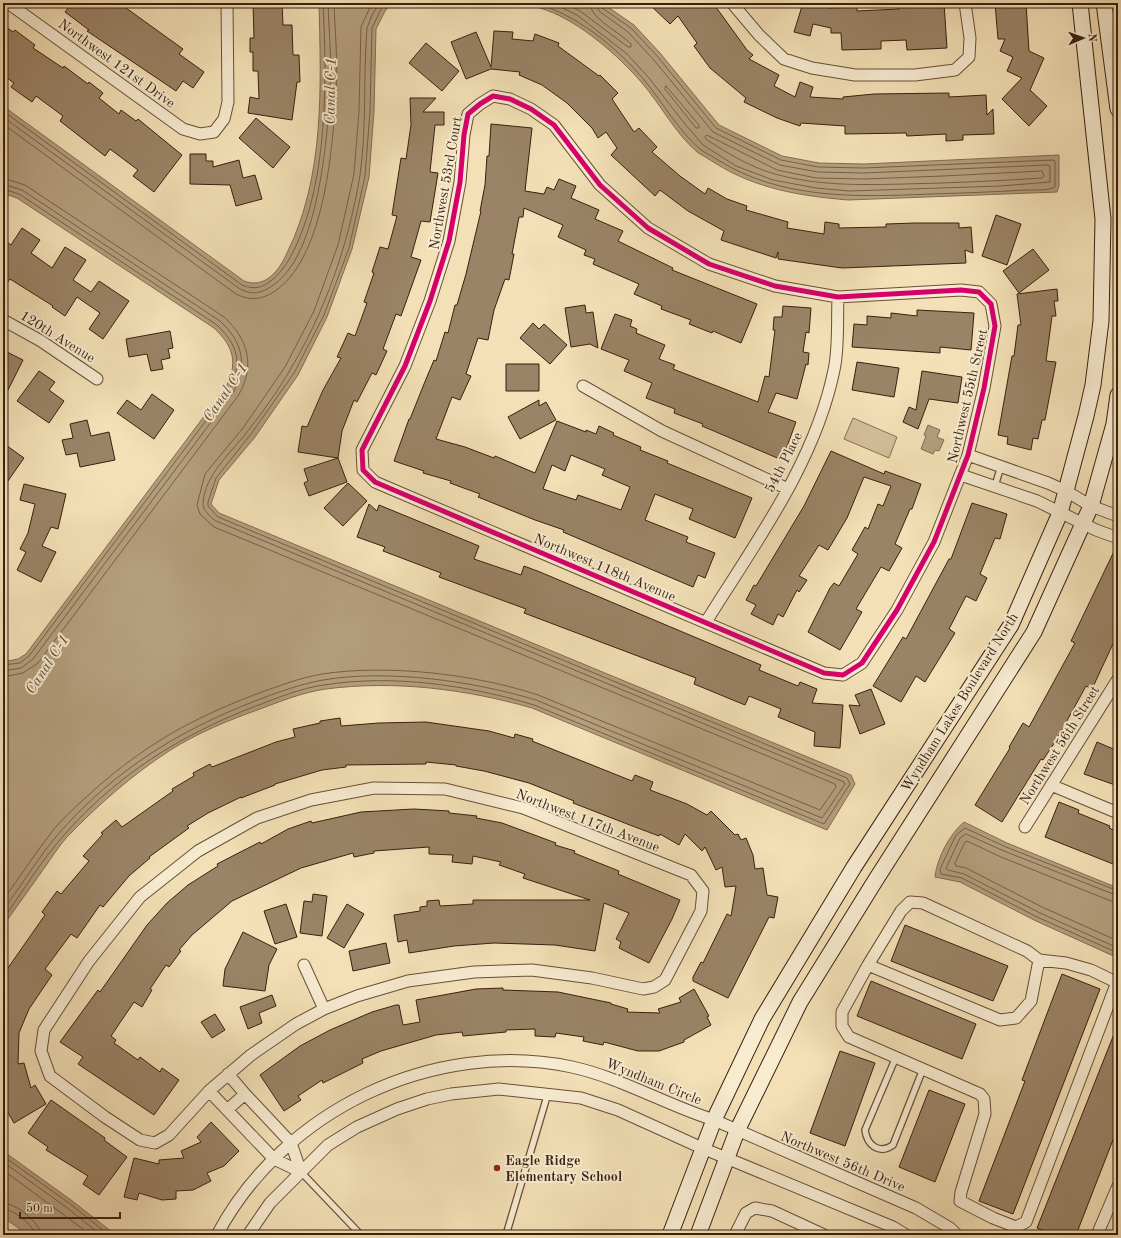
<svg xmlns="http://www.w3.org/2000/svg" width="1121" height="1238" viewBox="0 0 1121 1238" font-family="'Old Standard TT',serif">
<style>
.green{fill:#d4bf9a;stroke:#876f54}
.water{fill:#b49e7d;stroke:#836b51}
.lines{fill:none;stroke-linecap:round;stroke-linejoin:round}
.shore{stroke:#775e46;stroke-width:1}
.building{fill:#9a8366;stroke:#3a1f0f;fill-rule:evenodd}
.lane-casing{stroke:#684f39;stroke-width:8}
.street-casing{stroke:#684f39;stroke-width:13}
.secondary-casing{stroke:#3a1f0f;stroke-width:17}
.lane{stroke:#f7ebd0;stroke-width:5.5}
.street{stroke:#f7ebd0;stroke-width:11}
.secondary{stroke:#f7ebd0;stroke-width:15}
.cycleway-casing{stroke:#f7ebd0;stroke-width:8}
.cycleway{stroke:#d6006c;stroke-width:5}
.poi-dot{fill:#8f2418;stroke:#f7ebd0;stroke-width:1.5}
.labels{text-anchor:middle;stroke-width:4;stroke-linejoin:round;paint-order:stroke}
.street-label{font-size:14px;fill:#3a1f0f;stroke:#f7ebd0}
.poi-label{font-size:14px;font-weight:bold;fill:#3a1f0f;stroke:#f7ebd0;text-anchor:start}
.water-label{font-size:15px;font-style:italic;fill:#654b36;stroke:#f7ebd0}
</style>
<rect width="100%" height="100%" fill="#f3e0b6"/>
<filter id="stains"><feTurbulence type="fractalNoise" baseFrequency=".005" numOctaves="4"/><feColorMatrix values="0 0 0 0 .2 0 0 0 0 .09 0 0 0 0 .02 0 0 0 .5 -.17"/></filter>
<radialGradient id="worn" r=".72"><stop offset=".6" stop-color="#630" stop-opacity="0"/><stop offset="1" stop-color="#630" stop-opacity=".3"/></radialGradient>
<path class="green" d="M 853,418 L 897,437 L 889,458 L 844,439 Z"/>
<path class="water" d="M 319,3 L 401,3 L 390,5 L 385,11 L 376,29 L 374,111 L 369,177 L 352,249 L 327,317 L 298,375 L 255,437 L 219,480 L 211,504 L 219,513 L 851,775 L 855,784 L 827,830 L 532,708 C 466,689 394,680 326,689 C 304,692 281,701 260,709 C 229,720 197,733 169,751 C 132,775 98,805 67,837 C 59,846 52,857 45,867 C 31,887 17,906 3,926 L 3,662 L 18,659 L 26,654 L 226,387 C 238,362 234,347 214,328 L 17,198 L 3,193 L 3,106 L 244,281 C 265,289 279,271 287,253 C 325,176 321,87 319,3 Z
M 513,3 L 602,3 L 634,25 L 660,53 L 719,125 L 782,156 L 819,163 L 864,164 L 1059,155 L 1059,186 L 1057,192 L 848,200 C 801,196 756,189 715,163 C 709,159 703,156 697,152 C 675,133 661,105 642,83 C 619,56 580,22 546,10 C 536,6 524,5 513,3 Z
M 928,425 L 940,430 L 937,437 L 944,440 L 939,451 L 935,450 L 933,454 L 921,449 L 926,436 L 924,435 Z
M 964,822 L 1007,843 L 1118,888 L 1118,958 L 1036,921 L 960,882 L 935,877 C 937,858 949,835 964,822 Z
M 3,1151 L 71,1200 L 116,1235 L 28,1235 L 3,1217 Z"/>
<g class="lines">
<path class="shore" d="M 533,3 C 574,12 618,48 645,81 C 663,103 678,130 700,149 C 705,153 712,156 718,160 C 782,200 858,197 931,194 C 963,193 994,192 1025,190 C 1034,190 1047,191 1055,187 L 1055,161 L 1053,160 L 864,168 L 818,167 L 781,160 L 716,128 L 657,56 L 631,28 L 602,8 L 601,3
M 552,3 L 577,15 L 627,54 L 649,78 L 685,124 L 703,145 L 736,166 L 773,180 L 816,188 L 849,191 L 1001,186 L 1050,182 L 1050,166 L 1048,165 L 864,173 L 818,172 L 780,165 L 713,132 L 653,59 L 628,32 L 599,11 L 596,3
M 565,3 L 580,11 L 628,47 L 631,47 L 631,44 C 620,32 590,19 590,3
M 666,86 L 699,125 L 699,128 L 696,128 L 665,89 Z
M 3,111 L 242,285 C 255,290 262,288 272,280 C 283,271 289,260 295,248 C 328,179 327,78 323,3
M 3,117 L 240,289 C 254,296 263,293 276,283 C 318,251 327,142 330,91 C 332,62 329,32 328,3
M 3,124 L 236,294 C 252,302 264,299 278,289 C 325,253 333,146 336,91 C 338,62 335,32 334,3
M 707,135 L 777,170 L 816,178 L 865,179 L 943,176 L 1042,171 L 1044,176 L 1042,178 C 997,181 951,183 905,184 C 861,185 818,186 775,174 C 750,167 729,154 707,140 L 705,137 Z
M 3,178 L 25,185 L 224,317 C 248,339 256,366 238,396 L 38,663 L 23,673 L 3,677
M 3,184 L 22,190 L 220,321 C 243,342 248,365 233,393 L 33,659 L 21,668 L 3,671
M 3,189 L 19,194 L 217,325 C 238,345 243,363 229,390 L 29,656 L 20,663 L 3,665
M 1118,891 L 1006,847 L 965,828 L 956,835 L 940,869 L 941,874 L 962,878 L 1037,917 L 1118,953
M 1118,896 L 1004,851 L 966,834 L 960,838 L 946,868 L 948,870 L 964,874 L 1040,913 L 1118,948
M 3,900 C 20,877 36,852 54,829 C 66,815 81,802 94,790 C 145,745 191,719 254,695 C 276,687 299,678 322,674 C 388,664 475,674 538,695 L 820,810 L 836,787 L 835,784 L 214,527 L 200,514 L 197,505 L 205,474 L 243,428 L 285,367 L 314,311 L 338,245 L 354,174 L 359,111 L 361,27 L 372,3
M 1118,902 L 1111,901 L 1001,857 L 967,841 L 965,842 L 955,863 L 956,866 L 966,868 L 1042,907 L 1118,941
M 3,910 C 22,885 39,856 60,832 C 115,770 178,731 255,701 C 276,693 300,684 323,680 C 388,669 473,681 536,700 L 822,818 L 845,784 L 844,782 L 216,521 C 211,518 202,509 203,503 C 205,474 231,453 247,432 C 262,413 278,391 290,370 C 325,312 349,243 360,175 C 367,126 363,77 367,28 L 372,15 L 380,3
M 3,919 C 23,891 41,861 64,835 C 117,775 180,735 256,706 C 277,698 301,688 324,685 C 392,674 468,685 534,705 L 824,824 L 850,784 L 847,778 L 218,517 L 208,506 L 208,502 L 216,478 L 251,434 L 294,373 L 324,315 L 349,248 L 365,176 L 370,111 L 372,28 L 381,9 L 387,3
M 3,1156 L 69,1203 L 109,1235
M 3,1162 L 66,1207 L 101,1235
M 3,1170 L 91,1235
M 3,1203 C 15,1203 40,1222 41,1235
M 3,1209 C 13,1209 34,1225 35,1235"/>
</g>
<path class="building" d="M 72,3 L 119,3 L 183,49 L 179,54 L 204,72 L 193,88 L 183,81 L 176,91 L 87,31 L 89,30 L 65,12 Z
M 253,3 L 282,3 L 283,25 L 292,25 L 293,55 L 299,55 L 300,82 L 297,82 L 292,120 L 248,113 L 250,97 L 259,99 L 258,71 L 253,71 L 253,52 L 250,52 L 250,38 L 254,38 Z
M 648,3 L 713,3 L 747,50 L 753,55 L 749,59 L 779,75 L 774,86 L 795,97 L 800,82 L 813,87 L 810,97 L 843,99 L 843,97 L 874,94 L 949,93 L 949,97 L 986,95 L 987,115 L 993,109 L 994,134 L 963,135 L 963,140 L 946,141 L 946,134 L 907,136 L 906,133 L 845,134 L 845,126 L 801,123 L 800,126 L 777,118 L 744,102 L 746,98 L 710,68 L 694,46 L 697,43 L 678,16 L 670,24 Z
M 803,3 L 829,3 L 828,8 L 857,7 L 857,11 L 899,9 L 898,3 L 944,3 L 947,48 L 907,50 L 906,40 L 881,41 L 881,49 L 842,50 L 841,33 L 831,33 L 831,28 L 813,24 L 810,36 L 794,32 Z
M 995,3 L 1026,3 L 1029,51 L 1044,58 L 1030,90 L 1047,106 L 1029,126 L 1002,99 L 1022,78 L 1007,71 L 1013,57 L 1000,51 L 1005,39 L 998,39 Z
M 3,25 L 13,32 L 15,30 L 35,45 L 33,48 L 63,68 L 64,66 L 88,84 L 89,82 L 103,93 L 99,98 L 119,114 L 121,110 L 136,121 L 138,119 L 182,155 L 154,192 L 133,176 L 138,170 L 110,149 L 105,156 L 60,121 L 63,116 L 36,96 L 32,102 L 11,87 L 14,83 L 3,75 Z
M 494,31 L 513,32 L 512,39 L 533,41 L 535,34 L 559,43 L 558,46 L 599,76 L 600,75 L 618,93 L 612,99 L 634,132 L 639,128 L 657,147 L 652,152 L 680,176 L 705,194 L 708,188 L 727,199 L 747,206 L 746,210 L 788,222 L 787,228 L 824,234 L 825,222 L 839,224 L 839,228 L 886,227 L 886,224 L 915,223 L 959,223 L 959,228 L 971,227 L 973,253 L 965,250 L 966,263 L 842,268 L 778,259 L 778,252 L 776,258 L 721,240 L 724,231 L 688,211 L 660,190 L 655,196 L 611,155 L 617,148 L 606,132 L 598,138 L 592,128 L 567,103 L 542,85 L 519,75 L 520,72 L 491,69 L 466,79 L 451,42 L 476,32 L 491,67 Z
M 426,43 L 459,71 L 442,91 L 409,63 Z
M 410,98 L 436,98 L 423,112 L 444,112 L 444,125 L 435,125 L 430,172 L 438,173 L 430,222 L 421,221 L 411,257 L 421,260 L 401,316 L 396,314 L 383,349 L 387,351 L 376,375 L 372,373 L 357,402 L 354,400 L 342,431 L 338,458 L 347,482 L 309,496 L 304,483 L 308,481 L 304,469 L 338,458 L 298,452 L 302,426 L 307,427 L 323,390 L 341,358 L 337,357 L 348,333 L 355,336 L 367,303 L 364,302 L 374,273 L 372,272 L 380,247 L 388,249 L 397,216 L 392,215 L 401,158 L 406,159 L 411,125 Z
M 256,118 L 290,147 L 273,168 L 239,138 Z
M 491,124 L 532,128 L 525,191 L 544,194 L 547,187 L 554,190 L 559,179 L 576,186 L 571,198 L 599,210 L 595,219 L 623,231 L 618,241 L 673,268 L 672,270 L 757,304 L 741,343 L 713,331 L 712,333 L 689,324 L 691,320 L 661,309 L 662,306 L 634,294 L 639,284 L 593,264 L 595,259 L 584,255 L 586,250 L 558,237 L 563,225 L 524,208 L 523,217 L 519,217 L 512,254 L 514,254 L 509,280 L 505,279 L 494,310 L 488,340 L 478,338 L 466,374 L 471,376 L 460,400 L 452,397 L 436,439 L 465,447 L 494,458 L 495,456 L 535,473 L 557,421 L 586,432 L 586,430 L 596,434 L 599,426 L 614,433 L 613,435 L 641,447 L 640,450 L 668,461 L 667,463 L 752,498 L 735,538 L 689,519 L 693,509 L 655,494 L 645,520 L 688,537 L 686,542 L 715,553 L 705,578 L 698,575 L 693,587 L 563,532 L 564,530 L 535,520 L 478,497 L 480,494 L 450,483 L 451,481 L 423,473 L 424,471 L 394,461 L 409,419 L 410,419 L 424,384 L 434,360 L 436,361 L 445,332 L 448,333 L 455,305 L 457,305 L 466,274 L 481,211 L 480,211 L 485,185 L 487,156 L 489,156 ZM 571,455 L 605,469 L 602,475 L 630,487 L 621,510 L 578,495 L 576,500 L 543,489 L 552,465 L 565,471 Z
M 190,154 L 206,154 L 206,161 L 213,161 L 213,167 L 239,160 L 243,178 L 255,175 L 262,199 L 236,206 L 230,185 L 190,184 Z
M 996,215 L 1021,224 L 1007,265 L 982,256 Z
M 22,228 L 40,240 L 31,253 L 52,268 L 65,247 L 86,260 L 73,280 L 91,292 L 99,281 L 129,301 L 103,339 L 89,329 L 100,313 L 77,297 L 65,316 L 52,307 L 53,306 L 10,279 L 3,288 L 3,239 L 11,245 Z
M 1033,249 L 1049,270 L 1019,293 L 1003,271 Z
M 1057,289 L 1058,301 L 1054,301 L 1056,316 L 1052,316 L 1046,361 L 1056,362 L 1045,420 L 1042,420 L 1038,439 L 1033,438 L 1031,450 L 1007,444 L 1008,437 L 998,435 L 1012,356 L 1014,356 L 1018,325 L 1021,325 L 1017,294 Z
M 585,305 L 586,313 L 593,312 L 598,348 L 590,344 L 571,347 L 565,308 Z
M 783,306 L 811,308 L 809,333 L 806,332 L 803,352 L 809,353 L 808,365 L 806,364 L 797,399 L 776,393 L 768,412 L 796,422 L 782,460 L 702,426 L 703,424 L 674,413 L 675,409 L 646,398 L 652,383 L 624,371 L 629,360 L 601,349 L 615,314 L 632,320 L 630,326 L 637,329 L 636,333 L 665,345 L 659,359 L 675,365 L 673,369 L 758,402 L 765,376 L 769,377 L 775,330 L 773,330 L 774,317 L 782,317 Z
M 917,310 L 974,313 L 971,350 L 940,347 L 940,353 L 852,347 L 854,324 L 867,325 L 867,316 L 891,318 L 891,313 L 917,316 Z
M 533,323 L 539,329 L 544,324 L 567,345 L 550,364 L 520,338 Z
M 170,331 L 173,348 L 168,349 L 170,358 L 161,360 L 163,369 L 151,371 L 147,354 L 129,357 L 126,339 Z
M 3,350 L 23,360 L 3,400 Z
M 857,362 L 899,368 L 894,397 L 852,390 Z
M 506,364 L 539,364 L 539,391 L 506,391 Z
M 39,371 L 55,382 L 49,390 L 64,401 L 49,423 L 17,401 Z
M 922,371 L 962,377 L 958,403 L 929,399 L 918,429 L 903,422 L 909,407 L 916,410 Z
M 152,394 L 174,410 L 154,439 L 117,413 L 127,400 L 141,410 Z
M 539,400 L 539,406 L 546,402 L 556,420 L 520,439 L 508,417 Z
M 87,420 L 91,436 L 109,432 L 115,460 L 80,467 L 77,453 L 66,455 L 62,440 L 73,438 L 70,424 Z
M 3,443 L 24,458 L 3,488 Z
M 831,451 L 884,474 L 885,471 L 921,484 L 912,509 L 910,509 L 895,544 L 902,548 L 889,571 L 881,567 L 856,609 L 862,612 L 840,650 L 808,632 L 830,588 L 834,583 L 839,586 L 858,554 L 852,550 L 865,527 L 868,529 L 878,504 L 883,506 L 891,486 L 864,477 L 847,518 L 828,550 L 819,545 L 799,576 L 807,580 L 799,592 L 797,590 L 783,617 L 778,614 L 773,625 L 751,614 L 756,605 L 746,600 L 754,585 L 756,586 L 804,506 Z
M 348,483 L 367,501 L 343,526 L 324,508 Z
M 24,484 L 66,494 L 58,529 L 51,527 L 42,546 L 56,552 L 41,582 L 17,570 L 26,552 L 20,549 L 28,533 L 35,504 L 20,500 Z
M 972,503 L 1007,514 L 1000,539 L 995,538 L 980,574 L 987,578 L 976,601 L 966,596 L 949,629 L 955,633 L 925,682 L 916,676 L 901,702 L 873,686 L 903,637 L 906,639 L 949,559 L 951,559 Z
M 369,504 L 377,511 L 379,505 L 479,546 L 474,559 L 521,575 L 524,566 L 540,572 L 761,665 L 759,670 L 798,686 L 800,682 L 817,689 L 812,703 L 843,705 L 840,748 L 814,746 L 815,732 L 778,717 L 781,709 L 749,696 L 745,705 L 694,684 L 696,678 L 524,613 L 526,609 L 439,577 L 441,573 L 383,551 L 385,547 L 357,537 Z
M 1117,545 L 1118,633 L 1092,689 L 1086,686 L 1057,739 L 1043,760 L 1041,759 L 1002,822 L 975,805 L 1010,748 L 1009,747 L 1023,723 L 1029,727 L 1075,643 L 1071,641 Z
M 871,689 L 885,724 L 860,734 L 849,705 L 860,706 L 855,695 Z
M 340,718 L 341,726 L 379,723 L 426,722 L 489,731 L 514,738 L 515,734 L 533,739 L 532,741 L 632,781 L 635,775 L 653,782 L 650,790 L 687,804 L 707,815 L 711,811 L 735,835 L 738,834 L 741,840 L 746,838 L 753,855 L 755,869 L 763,868 L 767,895 L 778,897 L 774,918 L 769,917 L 728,998 L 693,981 L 693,977 L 701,962 L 703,963 L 727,914 L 731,916 L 736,886 L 725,887 L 722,867 L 716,870 L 705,847 L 702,851 L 685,834 L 679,845 L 660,834 L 659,836 L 635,827 L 573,803 L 574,801 L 529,783 L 484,771 L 456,766 L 456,765 L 426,762 L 426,764 L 346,765 L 346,767 L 322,770 L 275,784 L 275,785 L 241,798 L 241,797 L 208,813 L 187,826 L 189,828 L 149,857 L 150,858 L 129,876 L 103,907 L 100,905 L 77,938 L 71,934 L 45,969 L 52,975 L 29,1009 L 19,1033 L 18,1064 L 24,1063 L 31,1088 L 35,1085 L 46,1104 L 14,1123 L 3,1104 L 3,975 L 45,915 L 42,912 L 57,891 L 61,894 L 89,861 L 83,856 L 103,834 L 101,833 L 116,820 L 122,827 L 173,791 L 172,789 L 194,776 L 193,773 L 210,764 L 212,767 L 276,742 L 295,737 L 293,729 L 320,723 L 320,721 Z
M 1097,742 L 1118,751 L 1118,786 L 1084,774 Z
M 1059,802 L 1079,810 L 1078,813 L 1110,826 L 1109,828 L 1118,832 L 1118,866 L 1045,837 Z
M 414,809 L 449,811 L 449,813 L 477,816 L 476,818 L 502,823 L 556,843 L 555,845 L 575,851 L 574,853 L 619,871 L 618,874 L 680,900 L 672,919 L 649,963 L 619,948 L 621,942 L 616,939 L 629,913 L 604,903 L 595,951 L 555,945 L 494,943 L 454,946 L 409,953 L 407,940 L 398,942 L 394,915 L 420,911 L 420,907 L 427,906 L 427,901 L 439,900 L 440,906 L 473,904 L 473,900 L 590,900 L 523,878 L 525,874 L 499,865 L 501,862 L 473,856 L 472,864 L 452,862 L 453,855 L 429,854 L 429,847 L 374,851 L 374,853 L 354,857 L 353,853 L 301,868 L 232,901 L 192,935 L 179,950 L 181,951 L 169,967 L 166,965 L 150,989 L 152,990 L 142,1007 L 134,1002 L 111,1036 L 116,1040 L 114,1043 L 138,1060 L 140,1057 L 160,1072 L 162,1068 L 179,1080 L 154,1115 L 78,1064 L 83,1057 L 60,1042 L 98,990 L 100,992 L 147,925 L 167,903 L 188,885 L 218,866 L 217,864 L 260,842 L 261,844 L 288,829 L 311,821 L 312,823 L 361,812 Z
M 313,894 L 327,896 L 322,936 L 300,933 L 304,901 L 312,902 Z
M 286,904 L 297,937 L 275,944 L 264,911 Z
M 347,904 L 364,914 L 344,948 L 327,938 Z
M 905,925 L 1008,966 L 993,1001 L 891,961 Z
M 243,932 L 277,949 L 269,965 L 265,991 L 223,986 L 225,969 Z
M 386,943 L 390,963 L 353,971 L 349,951 Z
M 1062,974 L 1100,989 L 1013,1214 L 979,1201 L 1025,1081 L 1022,1080 Z
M 871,981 L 976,1024 L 962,1059 L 857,1016 Z
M 503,988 L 503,990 L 558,992 L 611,1003 L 611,1004 L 628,1009 L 627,1012 L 660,1013 L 658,1009 L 681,1002 L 679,998 L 694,989 L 709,1016 L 707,1017 L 711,1025 L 684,1040 L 684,1042 L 659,1051 L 638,1051 L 604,1042 L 603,1045 L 583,1041 L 584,1037 L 556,1033 L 555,1037 L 535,1036 L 535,1029 L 506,1030 L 506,1032 L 463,1036 L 462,1032 L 436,1035 L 381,1051 L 362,1059 L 363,1063 L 323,1083 L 322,1080 L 298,1096 L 301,1100 L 284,1111 L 260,1075 L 300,1046 L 330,1030 L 372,1012 L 396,1005 L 399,1005 L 403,1025 L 420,1022 L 416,1000 L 476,989 Z
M 272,995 L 276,1006 L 259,1013 L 262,1023 L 248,1029 L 240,1007 Z
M 215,1014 L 225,1030 L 212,1038 L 201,1022 Z
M 1118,1024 L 1118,1127 L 1076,1235 L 1055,1235 L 1037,1228 Z
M 840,1051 L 875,1063 L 845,1146 L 810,1133 Z
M 929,1090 L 965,1104 L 935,1182 L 899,1167 Z
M 51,1100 L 105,1138 L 104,1140 L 127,1157 L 99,1195 L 83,1184 L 88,1176 L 46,1150 L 48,1147 L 28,1133 Z
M 211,1122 L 239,1151 L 224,1166 L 207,1173 L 211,1181 L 193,1190 L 176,1191 L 176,1199 L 162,1200 L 139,1193 L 137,1200 L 124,1197 L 134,1158 L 159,1164 L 159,1160 L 184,1158 L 181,1151 L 201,1142 L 197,1137 Z"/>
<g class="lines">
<g class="lane-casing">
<path id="lane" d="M 995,486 L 1001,466
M 896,1057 L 865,1130 C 867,1145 879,1155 893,1145 L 923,1069
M 301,1172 L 361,1235
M 506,1235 L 548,1093"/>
</g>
<g class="street-casing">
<path id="street" d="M 8,3 L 183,129 L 200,134 L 214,132 L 224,119 L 228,102 L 227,3
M 732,3 L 759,35 L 784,59 L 812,68 L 855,75 L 915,75 L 955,70 L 969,57 L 970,38 L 965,3
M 493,96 L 510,99 L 531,109 L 554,125 L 600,185 L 648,228 L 709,264 L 775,286 L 838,297 L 961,290 L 979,292 L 991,304 L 995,326 L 984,388 L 968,455 L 934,542 L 897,610 L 862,663 L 843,675 L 824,673 L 389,488 L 375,482 L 363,470 L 362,450 L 405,366 L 430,301 L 449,241 L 460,182 L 464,135 L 468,114 L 480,104 Z
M 3,320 L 41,341 L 97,379
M 583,386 L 662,431 L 788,489
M 968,455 L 1048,483 L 1066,491 L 1091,506 L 1118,516
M 961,475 L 1037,501 L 1096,530 L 1118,538
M 706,622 C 755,543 815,463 834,370 C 839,348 837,320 838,297
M 1051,785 L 1118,813
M 374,788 L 445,789 L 523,808 L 691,875 L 703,891 L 701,911 L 665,980 L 654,987 L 643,989 L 592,978 L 532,970 L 474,972 L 408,981 L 357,996 L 324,1009 L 296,1024 L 251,1055 L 209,1091 L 169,1135 L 155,1143 L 140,1140 L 105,1117 L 50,1076 L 41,1051 L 44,1030 L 89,961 L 140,897 L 198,851 L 257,818 L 311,800 Z
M 1025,827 L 1118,679
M 304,965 L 324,1009
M 868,965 L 1000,1020 L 1016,1018 L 1031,1001 L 1039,960
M 1117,982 L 1026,1222 L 1016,1227 L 993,1218 L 960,1201 L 961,1192 L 985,1114 L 984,1099 L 980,1094 L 849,1037 L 842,1026 L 842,1012 L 868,965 L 901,911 L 910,902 L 923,903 L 1027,951 L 1039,960 L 1066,963 L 1091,970 L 1118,983
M 228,1074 L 245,1094 L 291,1143 L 301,1172
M 209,1091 L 274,1159 L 301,1172
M 227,1110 L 245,1094
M 217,1235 C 283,1110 434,1038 572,1067 C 622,1078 666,1105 714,1120 L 916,1208 L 950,1228 L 957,1235
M 248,1235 L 270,1203 L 328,1145 L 357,1127 L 397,1109 L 427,1099 L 451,1094 L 499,1089 L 581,1098 L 618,1110 L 702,1148 L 893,1227 L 906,1235
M 735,1235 L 746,1213 L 755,1208 L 772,1211 L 824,1235
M 1097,1235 L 1118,1186"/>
</g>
<g class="secondary-casing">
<path id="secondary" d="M 1104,3 L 1118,109
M 670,1235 L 714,1120 L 762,1019 L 854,867 L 1011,625 L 1060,513 L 1086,416 L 1093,385 L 1101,321 L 1103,219 L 1080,3
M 698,1235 L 737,1131 L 800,1002 L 875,881 L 1034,632 L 1091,506 L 1114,424 L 1118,395"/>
</g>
<use href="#lane" class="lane"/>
<use href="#street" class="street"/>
<use href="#secondary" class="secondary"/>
<g class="cycleway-casing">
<path id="cycleway" d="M 493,96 L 510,99 L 531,109 L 554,125 L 600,185 L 648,228 L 709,264 L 775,286 L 838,297 L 961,290 L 979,292 L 991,304 L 995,326 L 984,388 L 968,455 L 934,542 L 897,610 L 862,663 L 843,675 L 824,673 L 389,488 L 375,482 L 363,470 L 362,450 L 405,366 L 430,301 L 449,241 L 460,182 L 464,135 L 468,114 L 480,104 Z"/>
</g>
<use href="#cycleway" class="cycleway"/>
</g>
<circle class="poi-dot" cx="497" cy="1168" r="4"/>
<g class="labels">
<g class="street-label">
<text transform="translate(117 63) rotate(36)" y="5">Northwest 121st Drive</text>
<text transform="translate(445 183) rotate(-80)" y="5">Northwest 53rd Court</text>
<text transform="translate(58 336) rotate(32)" y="5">120th Avenue</text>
<text transform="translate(967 396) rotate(-77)" y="5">Northwest 55th Street</text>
<text transform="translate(783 462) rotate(-63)" y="5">54th Place</text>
<text transform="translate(605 567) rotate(23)" y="5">Northwest 118th Avenue</text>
<text transform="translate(959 702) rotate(-58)" y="5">Wyndham Lakes Boulevard North</text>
<text transform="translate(1059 745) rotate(-58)" y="5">Northwest 56th Street</text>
<text transform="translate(588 820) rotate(21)" y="5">Northwest 117th Avenue</text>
<text transform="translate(654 1081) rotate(22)" y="5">Wyndham Circle</text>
<text transform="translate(843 1161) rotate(23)" y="5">Northwest 56th Drive</text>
</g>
<g class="poi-label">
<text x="505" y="1165">Eagle Ridge<tspan x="505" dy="16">Elementary School</tspan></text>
</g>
<g class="water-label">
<text transform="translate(330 91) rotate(-89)" y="5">Canal C-1</text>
<text transform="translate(225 392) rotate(-56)" y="5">Canal C-1</text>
<text transform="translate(47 664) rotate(-57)" y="5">Canal C-1</text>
</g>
</g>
<rect width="1121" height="1238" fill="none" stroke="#f3e0b6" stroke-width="16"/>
<rect x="4" y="4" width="1113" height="1230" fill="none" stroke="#3a1f0f" stroke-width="2"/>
<rect x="8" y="8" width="1105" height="1222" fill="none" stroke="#3a1f0f"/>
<g transform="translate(1083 38) rotate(88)" stroke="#f7ebd0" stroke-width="3" paint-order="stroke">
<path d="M0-3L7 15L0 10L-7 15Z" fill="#3a1f0f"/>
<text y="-6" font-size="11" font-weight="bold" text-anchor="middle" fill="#3a1f0f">N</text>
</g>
<path d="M20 1212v6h100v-6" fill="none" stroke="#3a1f0f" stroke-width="2"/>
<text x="26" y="1212" font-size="12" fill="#3a1f0f" stroke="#f7ebd0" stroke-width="3" paint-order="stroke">50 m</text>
<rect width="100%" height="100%" filter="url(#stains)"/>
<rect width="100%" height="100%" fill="url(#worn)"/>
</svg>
